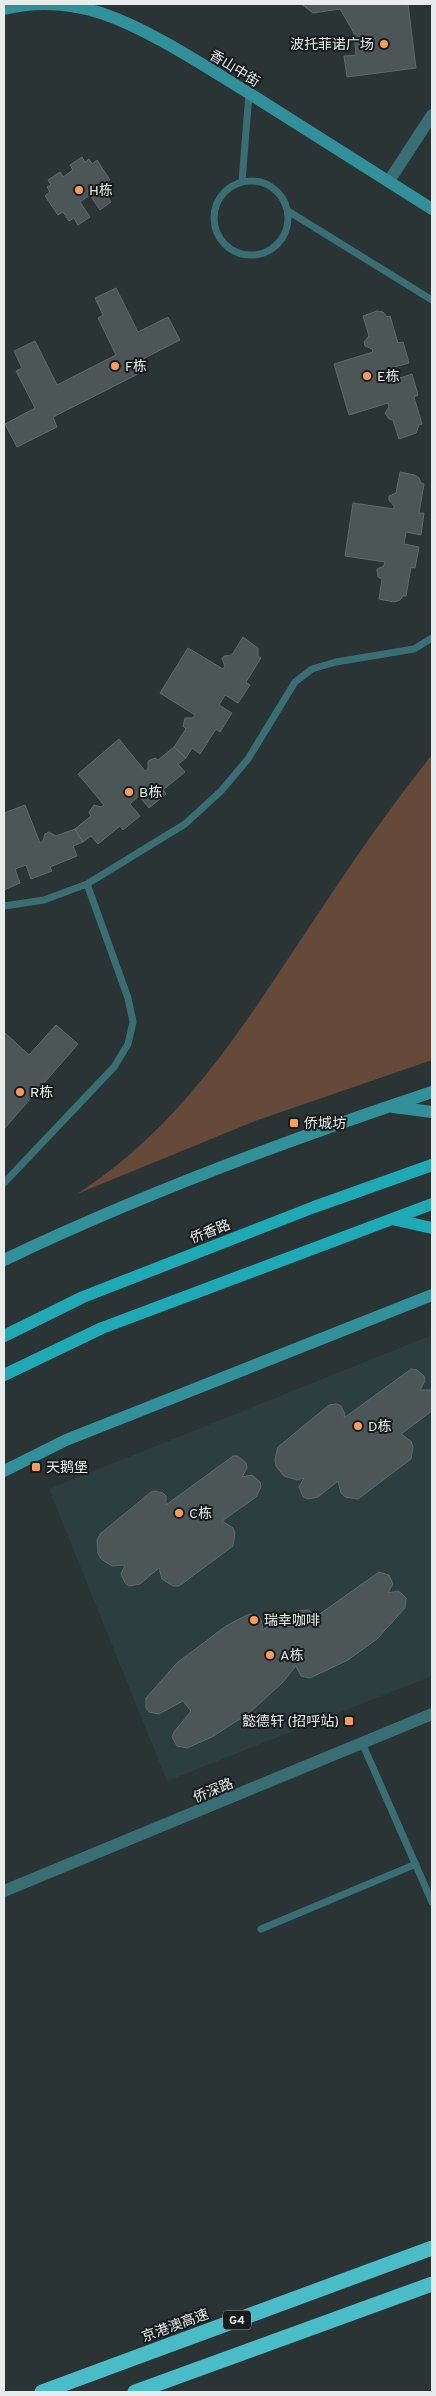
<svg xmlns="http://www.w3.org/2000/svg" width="436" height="2396" viewBox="0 0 436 2396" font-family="Overpass,'Noto Sans SC',sans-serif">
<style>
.built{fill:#2c3e40}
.green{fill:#654a3a}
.building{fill:#4c5657;stroke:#606a6b}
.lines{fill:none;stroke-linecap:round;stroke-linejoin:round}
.lane{stroke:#396e74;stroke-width:7}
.street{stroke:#396e74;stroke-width:12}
.secondary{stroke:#319099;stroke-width:12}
.primary{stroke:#1fa9b5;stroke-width:12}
.highway{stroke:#49bcc7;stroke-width:15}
.poi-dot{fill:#ff9b5a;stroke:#171b1b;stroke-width:2}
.labels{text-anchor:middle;stroke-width:4;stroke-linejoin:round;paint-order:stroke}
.shield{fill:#171b1b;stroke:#a8adad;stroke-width:1}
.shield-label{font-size:12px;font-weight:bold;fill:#e6ecec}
.poi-label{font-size:14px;fill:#e6ecec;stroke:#171b1b;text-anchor:start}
.street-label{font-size:14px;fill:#e6ecec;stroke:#171b1b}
</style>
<rect width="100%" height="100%" fill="#2b3435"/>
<path class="built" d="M 432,1335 L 432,1676 L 167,1781 L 49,1489 Z"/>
<path class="green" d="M 432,755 L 432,1060 L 255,1121 L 77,1194 C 170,1134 228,1050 288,959 C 334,890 380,819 432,755 Z"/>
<path class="building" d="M 301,4 L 408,4 L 416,68 L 347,77 L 344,56 L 356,55 L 354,33 L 340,9 L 313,13 Z
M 82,157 L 85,162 L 89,159 L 92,164 L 97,160 L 110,180 L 105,184 L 111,193 L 107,196 L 111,202 L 100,210 L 90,195 L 80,202 L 90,217 L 78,225 L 74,218 L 69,221 L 63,212 L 58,215 L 45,196 L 50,192 L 47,187 L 51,185 L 48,180 L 60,172 L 63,177 L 73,170 L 70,165 Z
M 116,288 L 138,332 L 168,317 L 180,340 L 133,364 L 138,374 L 53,417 L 57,427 L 17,447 L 5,424 L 35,408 L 16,371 L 22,368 L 14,351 L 35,341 L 57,385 L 116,355 L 98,318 L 103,315 L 95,298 Z
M 377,311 L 383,312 L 387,317 L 390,316 L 398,343 L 403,342 L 409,363 L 394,367 L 397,379 L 412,374 L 418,395 L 414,397 L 422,424 L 419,425 L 416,433 L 399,439 L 393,420 L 389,419 L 385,413 L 389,407 L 388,403 L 349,415 L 334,364 L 373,352 L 372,349 L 365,346 L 364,342 L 369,336 L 363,316 Z
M 400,472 L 415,475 L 419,478 L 421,483 L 424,484 L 419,513 L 424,513 L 421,535 L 406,532 L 404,544 L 419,547 L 415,568 L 411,567 L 406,596 L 403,596 L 400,600 L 394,602 L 379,599 L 382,579 L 378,577 L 377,569 L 384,566 L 385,562 L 345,556 L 353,503 L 394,509 L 394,506 L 389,500 L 389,496 L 396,493 Z
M 243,637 L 258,648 L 258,656 L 261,658 L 246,682 L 250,685 L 238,703 L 225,695 L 219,705 L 232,713 L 220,732 L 216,729 L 200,754 L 192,748 L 186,758 L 174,747 L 186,729 L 183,726 L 185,718 L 193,718 L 195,715 L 160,693 L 188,648 L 223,669 L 225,666 L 222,659 L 224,656 L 232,655 Z
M 119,739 L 145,771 L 148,769 L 148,761 L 155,758 L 158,760 L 174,747 L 186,758 L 178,764 L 185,772 L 163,790 L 166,794 L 149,808 L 139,796 L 130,804 L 140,816 L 123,830 L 120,826 L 98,844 L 91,836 L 83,842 L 75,829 L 91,816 L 89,812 L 94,805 L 101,807 L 104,805 L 78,774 Z
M 25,805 L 40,843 L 43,841 L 45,834 L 49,832 L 56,836 L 75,829 L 83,842 L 73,846 L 77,856 L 50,867 L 52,871 L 31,879 L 26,865 L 15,869 L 20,883 L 4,890 L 4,813 Z
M 56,1025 L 78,1044 L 4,1129 L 4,1032 L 29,1055 Z
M 411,1369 L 417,1370 L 424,1376 L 425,1381 L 420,1390 L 432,1390 L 432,1411 L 401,1434 L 411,1441 L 413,1447 L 411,1459 L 358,1499 L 345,1497 L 341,1493 L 338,1481 L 318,1497 L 308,1499 L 303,1497 L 299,1487 L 304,1478 L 297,1480 L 284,1476 L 276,1466 L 275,1459 L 278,1447 L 329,1405 L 337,1404 L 341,1406 L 345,1414 L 344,1418 Z
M 233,1456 L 238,1456 L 246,1463 L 247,1468 L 242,1477 L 252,1475 L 260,1482 L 261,1487 L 256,1497 L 222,1521 L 233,1528 L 235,1533 L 233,1546 L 179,1586 L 173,1586 L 162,1579 L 159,1568 L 140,1584 L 129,1586 L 125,1583 L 121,1574 L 125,1565 L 112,1566 L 101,1559 L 98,1553 L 97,1540 L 100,1534 L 151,1492 L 155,1491 L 163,1493 L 166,1496 L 166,1505 Z
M 379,1572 L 389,1575 L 393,1584 L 388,1593 L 398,1591 L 402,1594 L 406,1598 L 405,1608 L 377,1639 L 348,1660 L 310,1678 L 301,1676 L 296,1666 L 282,1683 L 249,1713 L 212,1737 L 187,1748 L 177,1746 L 172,1737 L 174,1732 L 191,1711 L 183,1701 L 159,1714 L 149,1712 L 146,1708 L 146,1698 L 177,1663 L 226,1626 L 249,1614 L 259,1616 L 263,1625 L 262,1630 L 297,1611 L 308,1610 L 317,1616 Z"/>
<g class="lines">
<path class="lane" d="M214 218a37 37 0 1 1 74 0a37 37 0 1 1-74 0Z
M 242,181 L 249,94
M 288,211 L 432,300
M 4,906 L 44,900 L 87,884 L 185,824 L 221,791 L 248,759 L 295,682 L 312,669 L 336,662 L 414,649 L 432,638
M 4,1183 L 114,1067 L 128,1044 L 133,1022 L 128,998 L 87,884
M 363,1745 L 432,1902
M 261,1929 L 416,1864"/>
<path class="street" d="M 389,181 L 432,115
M 4,1891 L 432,1714"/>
<path class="secondary" d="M 4,9 C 36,1 69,3 101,13 C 149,29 203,65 247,92 C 308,131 370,170 432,209
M 393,1107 L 432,1112
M 4,1260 C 142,1194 287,1140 432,1092
M 4,1471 L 66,1440 L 432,1295"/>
<path class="primary" d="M 392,1219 L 432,1228
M 4,1336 L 83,1297 L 314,1207 L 432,1165
M 4,1375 L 102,1328 L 432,1204"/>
<path class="highway" d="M 42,2392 L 432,2248
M 135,2392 L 432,2284"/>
</g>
<g class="poi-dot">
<circle cx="384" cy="44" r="5"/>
<circle cx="79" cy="190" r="5"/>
<circle cx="115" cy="366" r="5"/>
<circle cx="367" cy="376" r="5"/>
<circle cx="129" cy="792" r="5"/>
<circle cx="20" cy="1092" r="5"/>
<rect x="289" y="1118" width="10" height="10" rx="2.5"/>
<circle cx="358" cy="1426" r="5"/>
<rect x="31" y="1462" width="10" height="10" rx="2.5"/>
<circle cx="179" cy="1513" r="5"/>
<circle cx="254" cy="1620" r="5"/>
<circle cx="270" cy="1655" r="5"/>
<rect x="344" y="1716" width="10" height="10" rx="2.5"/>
</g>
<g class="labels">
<rect class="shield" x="223" y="2310.5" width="28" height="19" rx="4"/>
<g class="shield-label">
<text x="237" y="2324">G4</text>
</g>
<g class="poi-label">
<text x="374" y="49" text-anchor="end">波托菲诺广场</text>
<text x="89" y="195">H栋</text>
<text x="125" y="371">F栋</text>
<text x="377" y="381">E栋</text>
<text x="139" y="797">B栋</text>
<text x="30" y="1097">R栋</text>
<text x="304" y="1128">侨城坊</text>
<text x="368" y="1431">D栋</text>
<text x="46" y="1472">天鹅堡</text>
<text x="189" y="1518">C栋</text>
<text x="264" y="1625">瑞幸咖啡</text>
<text x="280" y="1660">A栋</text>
<text x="339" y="1726" text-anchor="end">懿德轩 (招呼站)</text>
</g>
<g class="street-label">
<text transform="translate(235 68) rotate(32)" y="5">香山中街</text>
<text transform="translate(210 1231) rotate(-21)" y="5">侨香路</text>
<text transform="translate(213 1790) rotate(-22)" y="5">侨深路</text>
<text transform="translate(175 2325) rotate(-20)" y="5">京港澳高速</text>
</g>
</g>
<rect width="436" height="2396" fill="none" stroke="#e6ecec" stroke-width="10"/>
</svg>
